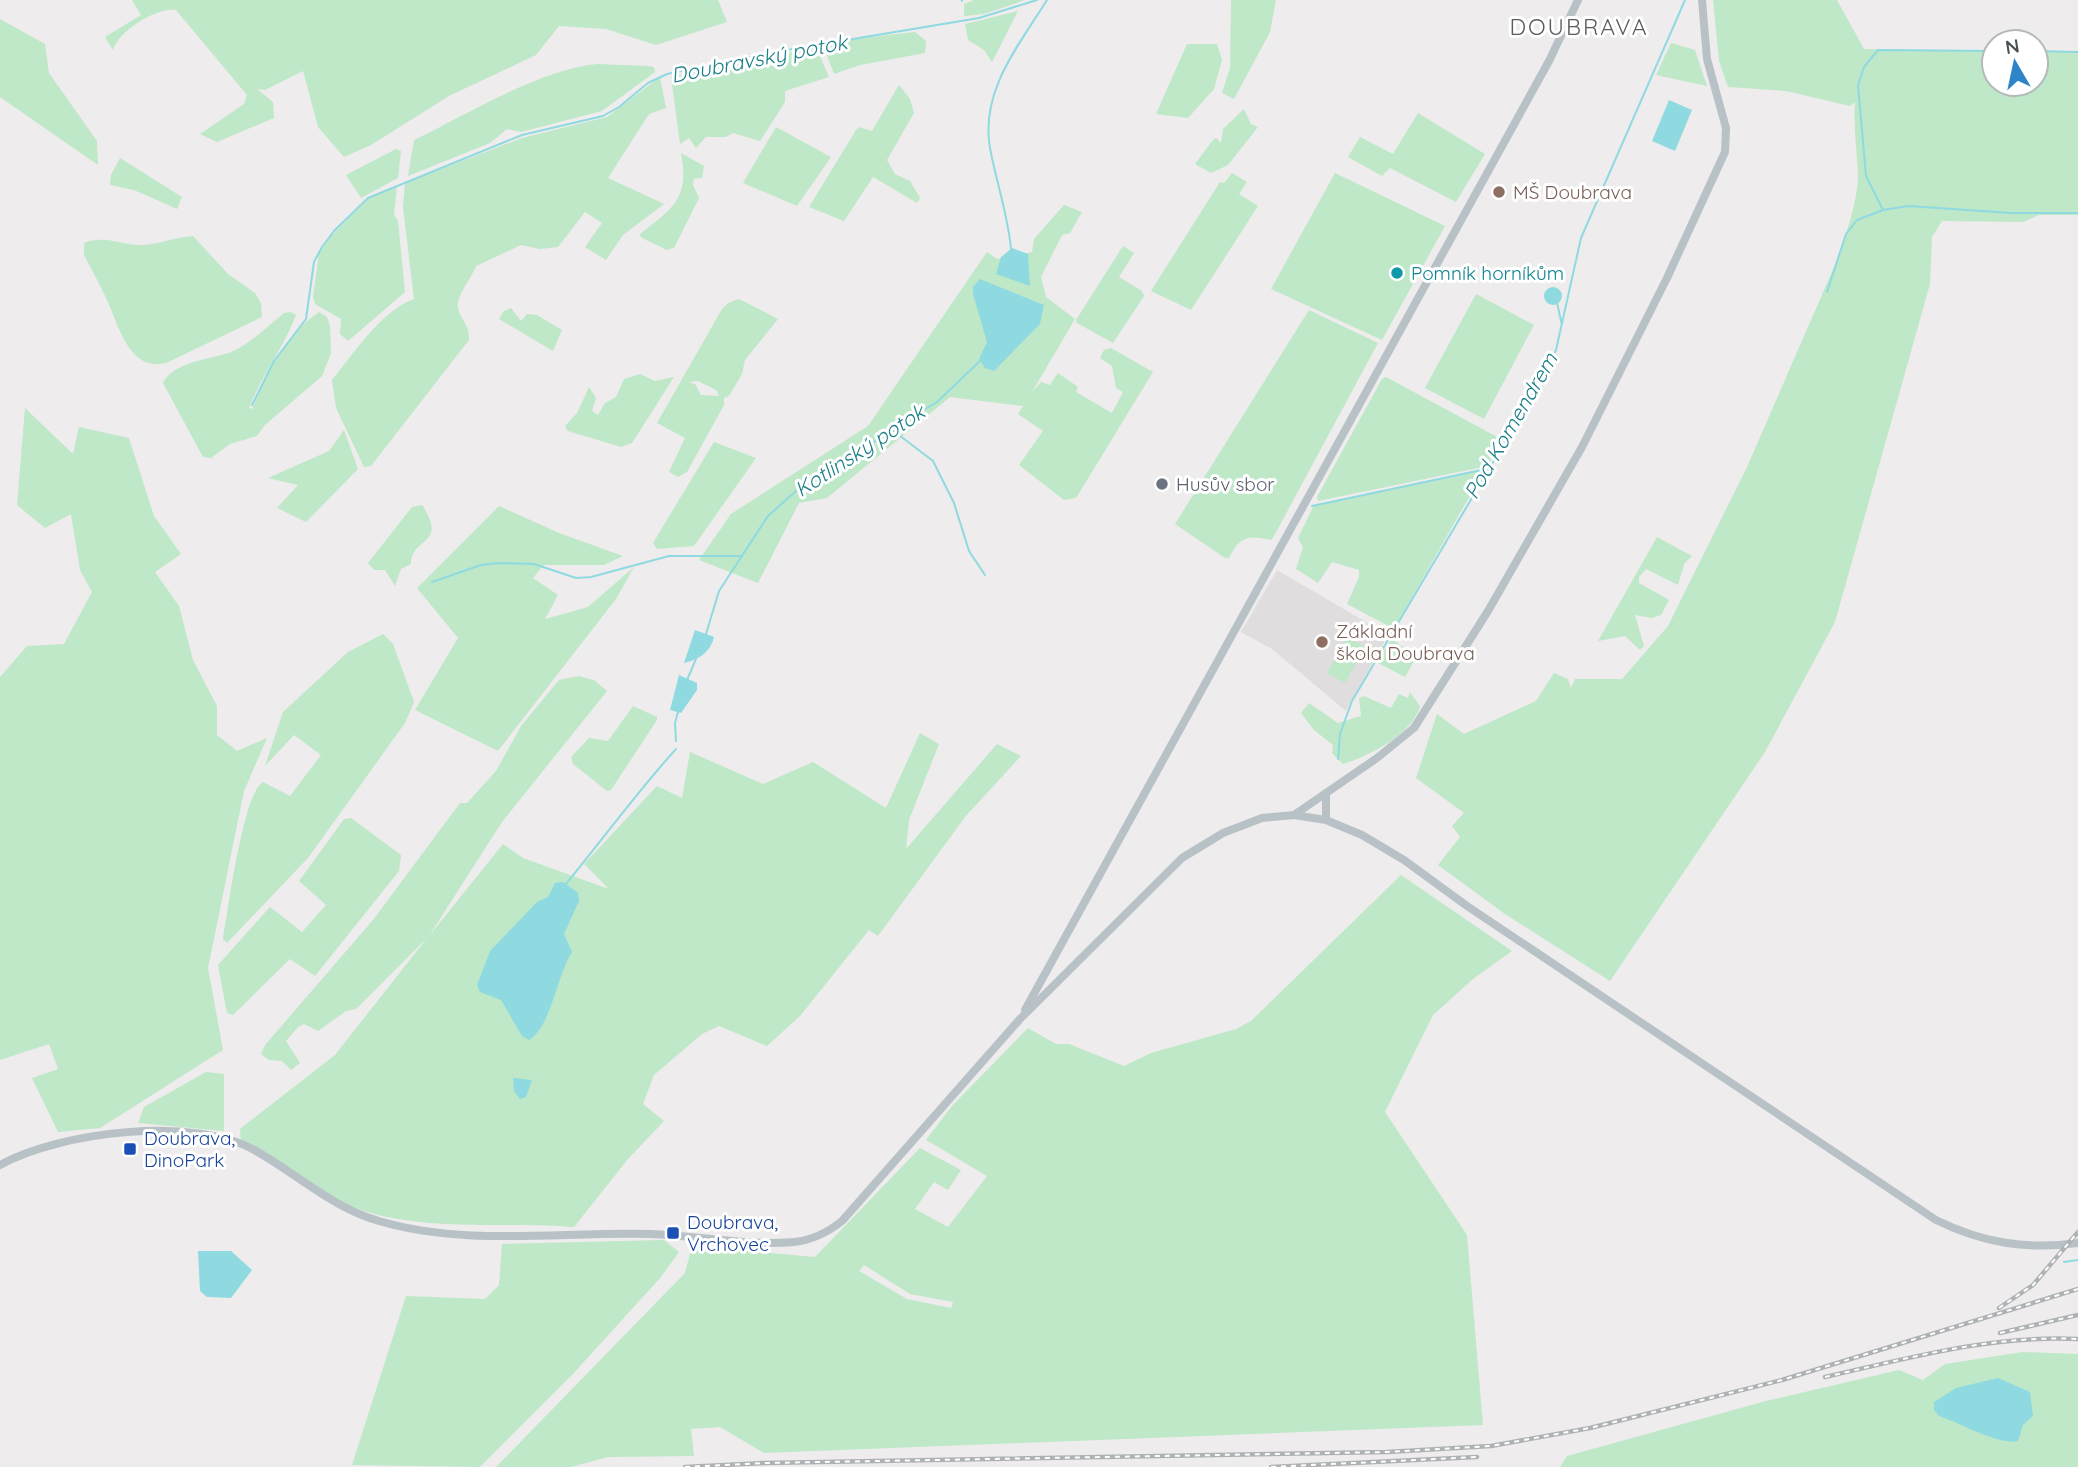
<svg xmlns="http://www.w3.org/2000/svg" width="2078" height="1467" viewBox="0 0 2078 1467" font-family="Quicksand,sans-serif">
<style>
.education{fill:#dfdddd}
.green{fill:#bee8c8;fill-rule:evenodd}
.water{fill:#8fdae0}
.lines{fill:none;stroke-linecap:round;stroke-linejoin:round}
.stream{stroke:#8fdae0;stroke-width:2}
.minor{stroke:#b8c2c6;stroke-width:8}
.rail-casing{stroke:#aeb2b5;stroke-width:4.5}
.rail{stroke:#fff;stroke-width:2;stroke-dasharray:5;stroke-linecap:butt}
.education-dot{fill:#8d6e63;stroke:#fff;stroke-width:2.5}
.culture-dot{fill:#0f9aa8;stroke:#fff;stroke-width:2.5}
.worship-dot{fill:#6b7280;stroke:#fff;stroke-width:2.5}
.transit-dot{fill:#1a4fb4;stroke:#fff;stroke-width:2.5}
.labels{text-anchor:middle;stroke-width:6;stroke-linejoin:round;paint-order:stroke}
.education-label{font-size:19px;fill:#785e54;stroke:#fff;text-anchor:start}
.culture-label{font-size:19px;fill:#0d838f;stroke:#fff;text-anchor:start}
.worship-label{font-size:19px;fill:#5b616d;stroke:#fff;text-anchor:start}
.transit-label{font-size:19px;fill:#164399;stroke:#fff;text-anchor:start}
.water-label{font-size:21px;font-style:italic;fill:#1b7f87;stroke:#fff}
.quarter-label{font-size:23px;letter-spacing:2px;fill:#595d60;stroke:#fff}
</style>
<rect width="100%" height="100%" fill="#eeecec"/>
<path class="education" d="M 1277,570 L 1388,635 L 1346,711 L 1272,649 L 1241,632 Z"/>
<path class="green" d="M 132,0 L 718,0 L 727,22 L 656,45 L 606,29 L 559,26 L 536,55 L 449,96 L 371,145 L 344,157 L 318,127 L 303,71 L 265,90 L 257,89 L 273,102 L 274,118 L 217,142 L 200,134 L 244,104 L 247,95 L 176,10 C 157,7 118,31 113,50 L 105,37 L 141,15 Z
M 974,0 L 1025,0 L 984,14 L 964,16 L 964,4 Z
M 1231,0 L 1276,0 L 1270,32 L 1234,99 L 1222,93 L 1230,68 Z
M 1713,0 L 1837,0 L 1864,49 L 1994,51 L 1994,84 L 2036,84 L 2036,51 L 2078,52 L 2078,215 L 2039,215 L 2023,222 L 1942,221 L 1932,237 L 1930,284 L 1835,622 L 1765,752 L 1610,981 L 1505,914 L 1438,865 L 1460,837 L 1452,826 L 1464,813 L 1416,778 L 1437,714 L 1464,734 L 1536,701 L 1554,673 L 1568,679 L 1571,688 L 1575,679 L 1622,679 L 1668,626 L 1747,467 L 1835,265 C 1845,237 1858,203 1858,174 C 1857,149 1853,126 1855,102 L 1850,106 L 1786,91 L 1728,87 L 1719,61 Z
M 1018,11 L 992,62 L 984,50 L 968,40 L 965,24 Z
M 0,19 L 45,44 L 49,73 L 97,141 L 98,165 L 0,97 Z
M 915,32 L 926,41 L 925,53 L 860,65 L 834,74 L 823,45 L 825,42 Z
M 1671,43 L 1695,50 L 1707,86 L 1656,75 Z
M 1187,44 L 1217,44 L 1222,60 L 1214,89 L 1188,118 L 1156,114 Z
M 816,47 L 829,77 L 785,91 L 785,102 L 760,141 L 733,133 L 726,137 L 706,137 L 696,148 L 689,138 L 680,144 L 671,77 Z
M 597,64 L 648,66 L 654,67 L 655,72 L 602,111 L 521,132 L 507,129 L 490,143 L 408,176 L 414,140 C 466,115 541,69 597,64 Z
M 660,77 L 666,108 L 649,114 L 608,178 L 664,204 L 623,235 L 606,260 L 585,247 L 602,223 L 585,212 L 558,247 L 540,249 L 521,245 L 476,266 C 472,278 455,297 458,308 C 461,321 470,325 469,340 L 371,466 L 364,467 L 336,408 L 332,380 C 354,353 381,311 414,299 L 403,207 L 405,183 L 522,138 L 607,117 Z
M 899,85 L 910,99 L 914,113 L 887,160 L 895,174 L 910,181 L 920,198 L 917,203 L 873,177 L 844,221 L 809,207 L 856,130 L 859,127 L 872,131 Z
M 1244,109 L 1251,124 L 1258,127 L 1228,165 L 1211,173 L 1195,164 L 1213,140 L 1216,138 L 1221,143 L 1223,129 Z
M 1418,113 L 1485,154 L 1456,202 L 1390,168 L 1382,176 L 1348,157 L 1360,137 L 1393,154 Z
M 776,127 L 831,157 L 797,206 L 743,183 Z
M 396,149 L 401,151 L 398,178 L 361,198 L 346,175 Z
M 681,153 L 704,166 L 702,178 L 694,179 L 693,185 L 699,198 L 674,248 L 666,250 C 658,244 644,241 639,235 C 672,208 690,200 681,153 Z
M 120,158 L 182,197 L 177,209 L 134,190 L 110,185 L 111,175 Z
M 1232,173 L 1247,182 L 1239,194 L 1258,206 L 1191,310 L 1151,291 L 1220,182 L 1224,183 Z
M 1335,173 L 1445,226 L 1382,340 L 1271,289 Z
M 397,186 L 394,215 L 398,221 L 405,292 L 348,341 L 340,334 L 341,319 L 315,304 L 313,297 L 319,253 L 331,236 L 369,198 Z
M 1064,205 L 1082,212 L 1070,233 L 1062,235 L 1041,277 L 1046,297 L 1075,319 L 1032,392 L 1041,382 L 1050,385 L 1058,373 L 1078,387 L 1076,392 L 1112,413 L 1123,392 L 1116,388 L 1112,366 L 1100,358 L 1104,350 L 1111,348 L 1153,372 L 1076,498 L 1064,500 L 1019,465 L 1043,431 L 1018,414 L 1023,406 L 950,397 L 827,498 L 799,503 L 758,583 L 699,560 L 731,514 L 868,426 L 987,252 L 997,259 L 1032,252 L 1034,239 Z
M 193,236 L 228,274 L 255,293 L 261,303 L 262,317 L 166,363 C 129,372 119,326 107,300 C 100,285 92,270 84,255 L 84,243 C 104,234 123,246 144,245 C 160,244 176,237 193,236 Z
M 1123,246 L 1134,253 L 1119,277 L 1142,291 L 1144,296 L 1113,343 L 1077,323 L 1076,320 Z
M 1476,294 L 1534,325 L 1484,419 L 1425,388 Z
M 739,299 L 778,319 L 745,360 L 742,374 L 729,396 L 724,398 L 724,405 L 687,472 L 678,477 L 669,472 L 685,438 L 657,423 L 722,309 L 728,303 ZM 698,381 L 716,390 L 719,396 L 701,395 L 695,384 L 688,382 Z
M 511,308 L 521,321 L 527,314 L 537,315 L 562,330 L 553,351 L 499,319 L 504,311 Z
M 1309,310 L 1378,343 L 1274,536 L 1271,540 C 1248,535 1240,536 1229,558 L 1225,558 L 1175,524 Z
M 291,312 L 296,315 C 284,347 262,375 249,408 L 252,409 C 268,371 284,336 319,312 L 327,317 L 330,326 L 331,353 L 322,376 L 265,425 L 257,436 L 230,444 L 211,458 L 203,457 L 163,383 C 174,361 210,360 231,352 C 250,344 268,326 284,313 Z
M 640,374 L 655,381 L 674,377 L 632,443 L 621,447 L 568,431 L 565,426 L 577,413 L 589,387 L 596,398 L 592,411 L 598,415 L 605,403 L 616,397 L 624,379 Z
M 1386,377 L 1501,439 L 1490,462 L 1483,467 L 1318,501 L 1317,497 L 1382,379 Z
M 25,408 L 73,454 L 79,427 L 129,438 L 154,516 L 181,554 L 155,572 L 179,606 L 193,660 L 217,706 L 217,735 L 237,751 L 267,738 L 244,791 L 208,968 L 223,1050 L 100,1128 L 58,1132 L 32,1078 L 58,1069 L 49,1044 L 0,1060 L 0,677 L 27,646 L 64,644 L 92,592 L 80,570 L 71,514 L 45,528 L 17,505 Z
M 344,430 L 358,469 L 306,522 L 277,508 L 298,485 L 268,478 L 329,451 Z
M 714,442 L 756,458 L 694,546 L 657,549 L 653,543 Z
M 1485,469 L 1394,629 L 1347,604 L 1359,577 L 1359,570 L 1332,562 L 1318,583 L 1296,569 L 1303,547 L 1298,538 L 1314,505 Z
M 422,505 C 449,545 411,537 411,564 L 401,569 L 395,586 L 385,570 L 374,570 L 368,563 L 412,507 Z
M 499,506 L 559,533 L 623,556 L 604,565 L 544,565 L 533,578 L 558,595 L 545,619 L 588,607 L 634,567 L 616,599 L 498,751 L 415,710 L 458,638 L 417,588 Z
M 1657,537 L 1692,556 L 1684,564 L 1678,585 L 1646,569 L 1639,577 L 1639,583 L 1669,600 L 1661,615 L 1652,618 L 1635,615 L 1644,646 L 1640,650 L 1625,636 L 1598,641 Z
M 383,634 L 393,644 L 414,702 L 405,723 L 308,858 L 227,943 L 223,939 C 228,911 243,793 263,782 L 290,796 L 321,755 L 294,735 L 265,766 L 283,712 L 348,652 Z
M 1347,637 L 1365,647 L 1345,683 L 1327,673 Z
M 1392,639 L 1416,657 L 1405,677 L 1376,662 Z
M 579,676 L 594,680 L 607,691 L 502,822 L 429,936 L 503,844 L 523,858 L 609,889 L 584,864 L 657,786 L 682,798 L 690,752 L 763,784 L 813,762 L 886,808 L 920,733 L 939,744 L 909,820 L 906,849 L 997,744 L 1021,756 L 965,817 L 878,936 L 869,930 L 800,1016 L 767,1046 L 719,1026 L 702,1034 L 654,1075 L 643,1104 L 664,1121 L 628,1159 L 574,1227 C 510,1222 445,1230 382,1216 C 332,1205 284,1167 241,1141 L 240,1129 L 335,1055 L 427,938 L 356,1009 L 346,1011 L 318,1031 L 304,1024 L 298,1027 L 286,1041 L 300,1063 L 291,1070 L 282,1061 L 269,1060 L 261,1054 L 265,1045 L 373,920 L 460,803 L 467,803 L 496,771 L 521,726 L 559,680 Z
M 1410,692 L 1420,706 C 1413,734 1367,757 1343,764 L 1332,753 L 1333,745 L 1314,730 L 1301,713 L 1309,703 L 1338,723 L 1361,716 L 1359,698 L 1364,696 L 1391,708 L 1399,694 L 1408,698 Z
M 633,706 L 657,717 L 657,720 L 611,790 L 607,791 L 573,764 L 571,757 L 589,738 L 608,741 Z
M 351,818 L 401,855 L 399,871 L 315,976 L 290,959 L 233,1015 L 227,1013 L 218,965 L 270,907 L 302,932 L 326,905 L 299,881 L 344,819 Z
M 1401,875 L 1512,951 L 1473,979 L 1433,1015 L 1385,1112 L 1467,1235 L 1483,1425 L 764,1453 L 720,1427 L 691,1429 L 694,1456 L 608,1457 L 571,1467 L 496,1467 L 685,1273 L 692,1246 L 815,1257 L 920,1148 L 961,1170 L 948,1190 L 934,1182 L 915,1209 L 948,1227 L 987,1176 L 926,1140 L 952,1106 L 1028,1028 L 1056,1044 L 1069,1044 L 1124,1066 L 1151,1053 L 1236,1029 L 1251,1021 ZM 864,1265 L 910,1294 L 953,1302 L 951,1308 L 907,1299 L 859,1271 Z
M 206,1072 L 224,1074 L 224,1131 L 138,1123 L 144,1107 Z
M 664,1240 L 679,1252 L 661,1277 L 572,1375 L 480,1467 L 352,1465 L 406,1296 L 485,1299 L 499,1285 L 502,1244 Z
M 2023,1352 L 2078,1354 L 2078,1467 L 1560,1467 L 1567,1456 L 1766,1401 L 1899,1370 L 1923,1380 L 1945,1364 Z"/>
<path class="water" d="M 1669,100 L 1692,110 L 1675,151 L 1652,141 Z
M 1012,248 L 1028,254 L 1030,286 L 996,274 L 1001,257 Z
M 980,279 L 1044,305 L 1040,324 L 994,371 L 985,368 L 979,359 L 987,342 L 973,294 L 973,287 Z
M1544 296a9 9 0 1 1 18 0a9 9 0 1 1-18 0Z
M 856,447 L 864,457 L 836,471 L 837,463 Z
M 695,630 L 714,637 C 710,653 699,659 684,663 Z
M 679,675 L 697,683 L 697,690 L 681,713 L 670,710 Z
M 563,882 L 578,893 L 579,901 L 564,934 L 572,952 C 557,975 551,1027 529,1040 L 522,1036 L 501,1000 L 480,992 L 477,985 L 490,951 L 537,902 L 548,897 L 555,883 Z
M 513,1078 L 532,1080 L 526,1097 L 520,1099 L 514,1091 Z
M 198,1251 L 231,1251 L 252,1270 L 231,1298 L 207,1297 L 200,1291 Z
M 1998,1378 L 2030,1392 L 2033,1416 L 2023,1425 L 2018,1441 C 2000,1446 1958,1422 1939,1416 L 1934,1410 L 1934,1402 L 1956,1388 Z"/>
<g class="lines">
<path class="stream" d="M 962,1 L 962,0
M 1994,51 L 1878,50 L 1864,67 L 1858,85 L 1866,176 L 1883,210 L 1908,206 L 2011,213 L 2078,213
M 2036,51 L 2078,52
M 1011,249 C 1008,215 996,181 990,148 C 980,91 1019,45 1047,0
M 1827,292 L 1846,234 L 1857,220 L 1883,210
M 1557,303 L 1562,325
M 252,405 L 274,361 L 306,319 L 314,262 L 322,247 L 334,231 L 368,198 L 522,135 L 603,116 L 619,107 L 648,83 L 667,74 L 775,52 L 979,18 L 1037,0
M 891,429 L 933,461 L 954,503 L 969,551 L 985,575
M 862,452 L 886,432 L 937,402 L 981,360
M 1312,506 L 1486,469
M 432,582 L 481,565 L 499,563 L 534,564 L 576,578 L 591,577 L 669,556 L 741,556
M 706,634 L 719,591 L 768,516 L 796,491 L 836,468
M 687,680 L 696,659
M 676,741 L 675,723 L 678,712
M 1338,759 L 1340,734 L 1352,701 L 1528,403 L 1556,350 L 1581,238 L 1685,0
M 566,884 C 603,839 637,792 676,749
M 2064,1262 L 2078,1260"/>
<path class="minor" d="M 1326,793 L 1326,820
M 1294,815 L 1377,758 L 1414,728 L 1488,611 L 1582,447 L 1667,278 L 1725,152 L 1726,128 L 1707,59 L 1702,0
M 1025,1010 L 1549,61 L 1578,0
M 0,1165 C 59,1132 195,1115 256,1151 C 297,1174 333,1208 379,1221 C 467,1247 562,1231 652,1234 C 699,1236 747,1246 794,1242 C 813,1240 827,1233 842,1221 L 1020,1019 L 1182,858 L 1223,833 L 1262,818 L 1294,815 L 1326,820 L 1362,835 L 1404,860 L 1467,906 L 1936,1220 C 1983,1243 2026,1250 2078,1243"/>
<g class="rail-casing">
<path id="rail" d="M 1999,1308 L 2033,1285 L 2078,1232
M 2000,1333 L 2078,1315
M 1825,1377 C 1910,1358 1990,1335 2078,1339
M 685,1467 L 764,1463 L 1387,1452 L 1491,1446 L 1590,1428 L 1782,1380 L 2078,1289
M 1271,1467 L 1477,1457"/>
</g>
<use href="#rail" class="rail"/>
</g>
<g class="education-dot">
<circle cx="1499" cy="192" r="7"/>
<circle cx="1322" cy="642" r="7"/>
</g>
<circle class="culture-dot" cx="1397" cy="273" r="7"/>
<circle class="worship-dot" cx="1162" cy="484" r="7"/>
<g class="transit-dot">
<rect x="123" y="1142" width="14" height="14" rx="3.5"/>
<rect x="666" y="1226" width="14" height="14" rx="3.5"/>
</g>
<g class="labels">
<g class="education-label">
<text x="1513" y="199">MŠ Doubrava</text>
<text x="1336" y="638">Základní<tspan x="1336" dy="22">škola Doubrava</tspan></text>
</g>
<g class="culture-label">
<text x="1411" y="280">Pomník horníkům</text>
</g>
<g class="worship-label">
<text x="1176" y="491">Husův sbor</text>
</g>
<g class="transit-label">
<text x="144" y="1145">Doubrava,<tspan x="144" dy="22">DinoPark</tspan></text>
<text x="687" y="1229">Doubrava,<tspan x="687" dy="22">Vrchovec</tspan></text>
</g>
<g class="water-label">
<text transform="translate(759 59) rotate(-11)" y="7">Doubravský potok</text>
<text transform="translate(1511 426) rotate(-60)" y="7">Pod Komendrem</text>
<text transform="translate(860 451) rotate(-33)" y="7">Kotlinský potok</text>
</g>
<g class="quarter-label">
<text x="1579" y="35">DOUBRAVA</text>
</g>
</g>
<g transform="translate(2015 63) rotate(351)"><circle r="33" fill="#ffffff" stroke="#b5b9bb" stroke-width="2"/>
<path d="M0-5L12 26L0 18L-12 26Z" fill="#2d85c7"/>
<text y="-10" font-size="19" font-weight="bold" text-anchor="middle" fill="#465156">N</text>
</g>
</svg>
